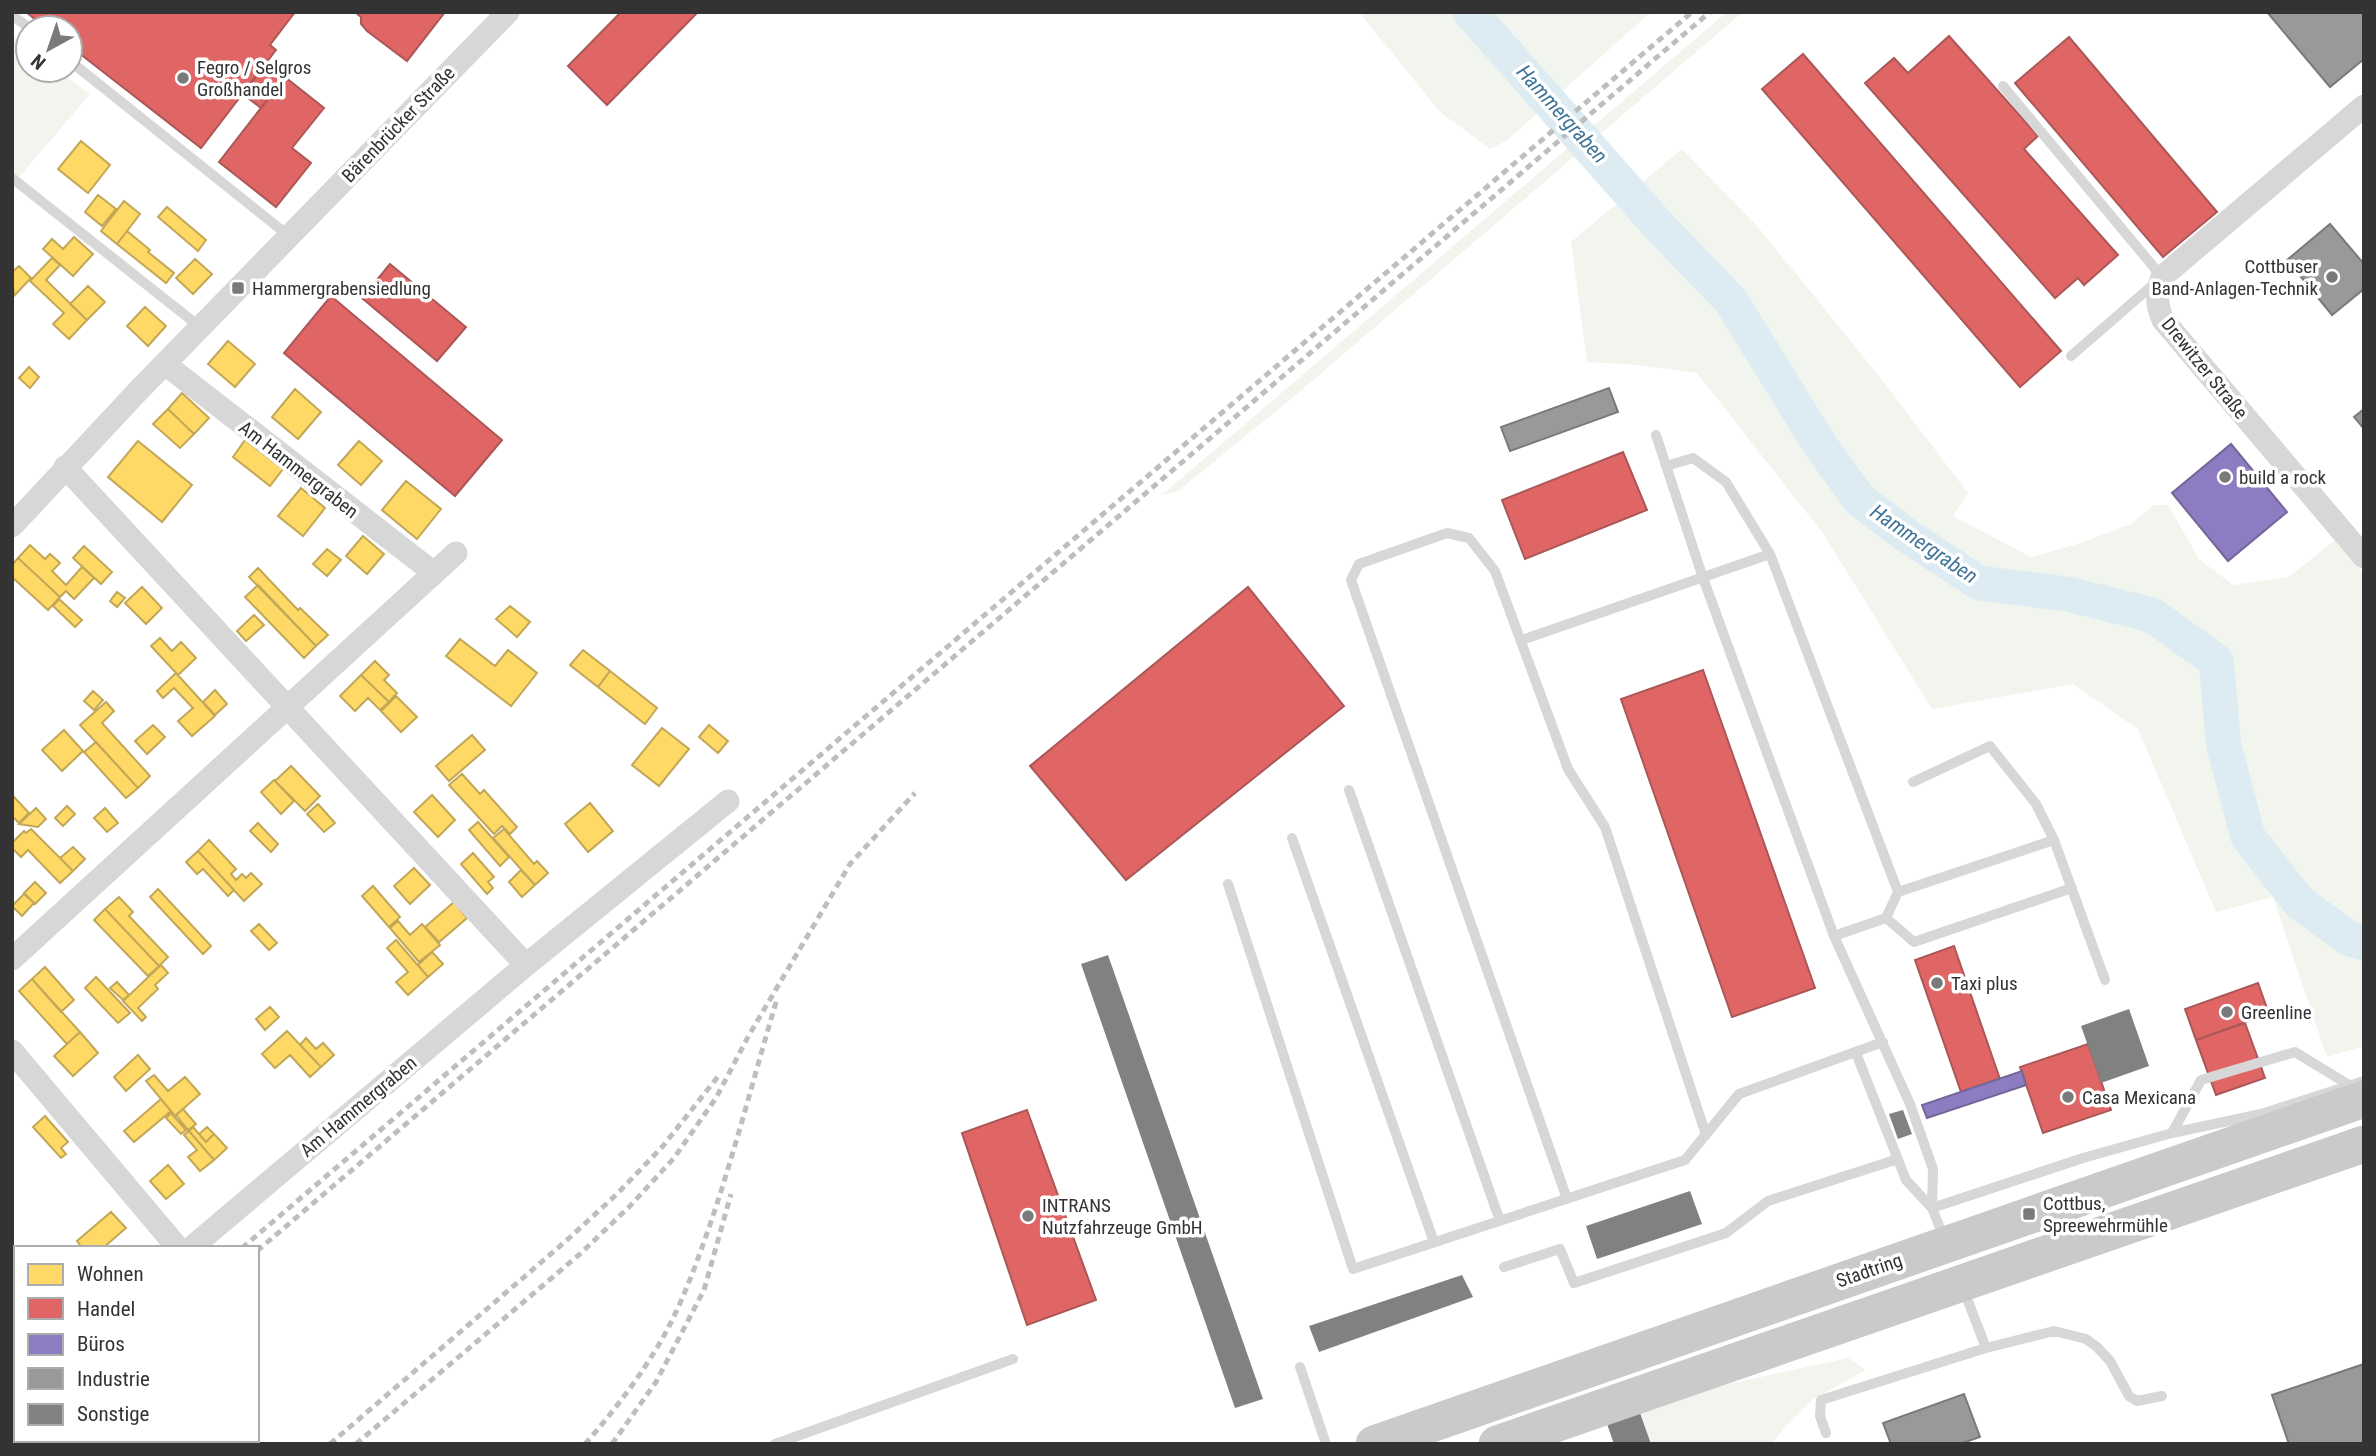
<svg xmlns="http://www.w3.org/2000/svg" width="2376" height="1456" viewBox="0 0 2376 1456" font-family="'Roboto Condensed',sans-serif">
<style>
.green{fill:#f1f5ed}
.homes{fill:#ffd966;stroke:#c2a757;stroke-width:2}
.shops{fill:#e06666;stroke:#ac5757;stroke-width:2}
.offices{fill:#8e7cc3;stroke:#736698;stroke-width:2}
.industry{fill:#999;stroke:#7a7a7a;stroke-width:2}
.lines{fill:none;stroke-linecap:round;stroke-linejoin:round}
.river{stroke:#ddebf3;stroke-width:35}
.building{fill:#818181}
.service{stroke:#d7d7d7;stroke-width:10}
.minor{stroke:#d7d7d7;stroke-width:23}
.primary{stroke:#cacaca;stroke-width:37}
.rail{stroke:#bebebe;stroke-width:5;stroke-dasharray:7 5;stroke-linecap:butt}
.poi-dot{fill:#7a7a7a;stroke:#fff;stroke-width:2.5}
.labels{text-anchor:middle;stroke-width:7;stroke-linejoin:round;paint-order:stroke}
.poi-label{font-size:19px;fill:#333;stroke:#fff;text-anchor:start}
.street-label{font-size:19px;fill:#333;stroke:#fff}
.water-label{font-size:21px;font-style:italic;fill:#3f7597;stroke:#fff}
</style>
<rect width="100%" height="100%" fill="#fff"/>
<path class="green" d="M 1359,12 L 1651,12 L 1506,141 L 1490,149 L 1440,112 Z
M 1727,12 L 1743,12 L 1285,404 L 1178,491 L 1162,495 Z
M 12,36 L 28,47 L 28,70 L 58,70 L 90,94 L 19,177 L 12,172 Z
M 1682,149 L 1757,226 L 1883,381 L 1968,493 L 1953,516 L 2031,557 L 2081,543 L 2131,524 L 2154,505 L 2168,505 L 2199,559 L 2233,585 L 2289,577 L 2335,540 L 2364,575 L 2364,1046 L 2327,1057 L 2273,897 L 2216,912 L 2138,729 L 2073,684 L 1932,709 L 1824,535 L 1697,373 L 1638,365 L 1587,362 L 1571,242 Z
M 1848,1358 L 1866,1370 L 1813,1399 L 1784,1428 L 1772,1444 L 1651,1444 L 1640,1413 L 1697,1391 Z"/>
<path class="homes" d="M 81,141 L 110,165 L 88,193 L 58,169 Z
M 98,195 L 116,209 L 102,226 L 85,212 Z
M 124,201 L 140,214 L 117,244 L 101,231 Z
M 167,207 L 206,240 L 198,251 L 158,217 Z
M 127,231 L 150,250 L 148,252 L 174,273 L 166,283 L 117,244 Z
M 74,237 L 93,254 L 73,276 L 43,249 L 52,239 L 63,249 Z
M 52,258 L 60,265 L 46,280 L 87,320 L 69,339 L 53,324 L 64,313 L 30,281 Z
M 195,259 L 212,274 L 193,294 L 176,278 Z
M 19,266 L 31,278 L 14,296 L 12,272 Z
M 88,286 L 105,302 L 87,320 L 70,304 Z
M 145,307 L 166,326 L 148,346 L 127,326 Z
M 228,341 L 255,364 L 235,387 L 208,364 Z
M 29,367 L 39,377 L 30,388 L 19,378 Z
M 295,389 L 321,412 L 298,439 L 272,417 Z
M 182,393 L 209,418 L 194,434 L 168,409 Z
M 168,409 L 194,434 L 180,448 L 153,424 Z
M 245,440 L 283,469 L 270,486 L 233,457 Z
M 138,441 L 192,485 L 162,522 L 108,477 Z
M 359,441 L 382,461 L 361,485 L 338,465 Z
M 406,481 L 441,509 L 417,539 L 382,510 Z
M 301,488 L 325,508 L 303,536 L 278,516 Z
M 363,536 L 384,554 L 367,574 L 346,556 Z
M 30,545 L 45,559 L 50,554 L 60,563 L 52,571 L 66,585 L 82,567 L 94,578 L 74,599 L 66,591 L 60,597 L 18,558 Z
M 84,546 L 112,572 L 101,584 L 73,558 Z
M 327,549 L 341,560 L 327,576 L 313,564 Z
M 18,558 L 60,597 L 48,610 L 12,577 L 12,565 Z
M 258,568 L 298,610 L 300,608 L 328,635 L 316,646 L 249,577 Z
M 258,585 L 316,646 L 304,658 L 245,597 Z
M 142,587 L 162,608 L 146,624 L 125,603 Z
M 117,592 L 125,598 L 117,607 L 110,601 Z
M 59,599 L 82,620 L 75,627 L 53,606 Z
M 510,606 L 530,622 L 517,637 L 496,619 Z
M 254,615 L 264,625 L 246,641 L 237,631 Z
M 160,638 L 172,651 L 181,642 L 196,658 L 178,675 L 151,646 Z
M 460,639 L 495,666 L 508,650 L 537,673 L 511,706 L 446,656 Z
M 583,650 L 610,671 L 598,687 L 570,665 Z
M 375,661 L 389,675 L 384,680 L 397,693 L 389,702 L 361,675 Z
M 610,671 L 657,708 L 645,724 L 598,687 Z
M 176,673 L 215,716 L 192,736 L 178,721 L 193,708 L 174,688 L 163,698 L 157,691 Z
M 361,675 L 389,702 L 380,710 L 368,698 L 355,711 L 340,696 Z
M 215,690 L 227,704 L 215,715 L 203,702 Z
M 93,691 L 103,700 L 94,710 L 84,701 Z
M 396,696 L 417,717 L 401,732 L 381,711 Z
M 106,702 L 114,711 L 102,723 L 150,776 L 138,788 L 80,725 Z
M 153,725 L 165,737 L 147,754 L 135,741 Z
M 709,725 L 728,741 L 718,753 L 699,737 Z
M 662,728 L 689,749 L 659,786 L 632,765 Z
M 64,730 L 83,751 L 62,771 L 42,750 Z
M 472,735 L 485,750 L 449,781 L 436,766 Z
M 96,742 L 138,788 L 126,798 L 84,752 Z
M 291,766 L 320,796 L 305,811 L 275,781 Z
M 462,774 L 480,794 L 484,790 L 517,827 L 510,834 L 502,826 L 494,834 L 449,785 Z
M 274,780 L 294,801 L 281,814 L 261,792 Z
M 432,795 L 455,820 L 438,837 L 414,812 Z
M 14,797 L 29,813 L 19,823 L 12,816 L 12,799 Z
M 590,803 L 613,831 L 588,852 L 565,824 Z
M 318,804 L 335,823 L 324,832 L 307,814 Z
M 67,806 L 75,814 L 63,826 L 55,818 Z
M 36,808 L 46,819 L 38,827 L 19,824 Z
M 105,808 L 118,823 L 107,832 L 94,818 Z
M 478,822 L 509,857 L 500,866 L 469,830 Z
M 258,823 L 278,844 L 271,852 L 250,831 Z
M 31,829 L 73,871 L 60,883 L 28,850 L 21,857 L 12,848 L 12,843 L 24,831 L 26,833 Z
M 504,829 L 534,864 L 537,861 L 548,873 L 535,885 L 493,838 Z
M 209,840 L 236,869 L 231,874 L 236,880 L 242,874 L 246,878 L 251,873 L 262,884 L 244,901 L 198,851 Z
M 73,847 L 85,859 L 73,871 L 60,858 Z
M 198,851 L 234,890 L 228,896 L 203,869 L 197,874 L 186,862 Z
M 473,853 L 494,877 L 488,882 L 493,888 L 487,894 L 461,864 Z
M 414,868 L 430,885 L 410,904 L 394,886 Z
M 521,870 L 535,885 L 522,897 L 509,882 Z
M 35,882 L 46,893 L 35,904 L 24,893 Z
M 373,886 L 400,917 L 389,927 L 362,896 Z
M 158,889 L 211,946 L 203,954 L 150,897 Z
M 24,894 L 34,903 L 22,916 L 12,906 Z
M 119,897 L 133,912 L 129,916 L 168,957 L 159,966 L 105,909 Z
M 454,902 L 467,918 L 439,942 L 425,927 Z
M 105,909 L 159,966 L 148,976 L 94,920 Z
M 398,921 L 410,935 L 422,924 L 440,945 L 419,962 L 390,928 Z
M 259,924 L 277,943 L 269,950 L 251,931 Z
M 396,940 L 428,977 L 408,995 L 396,982 L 408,972 L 387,948 Z
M 432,952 L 443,964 L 428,977 L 418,965 Z
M 161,965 L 168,973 L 155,985 L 158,989 L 138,1008 L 146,1017 L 142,1021 L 123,1001 Z
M 45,967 L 74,1000 L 61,1012 L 32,979 Z
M 96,977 L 130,1013 L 118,1023 L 85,988 Z
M 32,979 L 80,1032 L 67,1044 L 19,991 Z
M 117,982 L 129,995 L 123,1000 L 110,988 Z
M 270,1007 L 279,1017 L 265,1030 L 256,1019 Z
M 287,1031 L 321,1067 L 310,1077 L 290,1055 L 275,1068 L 262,1054 Z
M 80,1032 L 98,1053 L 73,1076 L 54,1056 Z
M 306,1038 L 316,1049 L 323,1043 L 334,1055 L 321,1067 L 300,1045 Z
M 138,1055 L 150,1069 L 126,1091 L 114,1077 Z
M 154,1075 L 168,1091 L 185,1077 L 200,1094 L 175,1116 L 146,1081 Z
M 161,1099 L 171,1111 L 134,1142 L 124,1131 Z
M 183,1109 L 196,1124 L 188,1130 L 176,1115 Z
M 171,1113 L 186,1130 L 181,1134 L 166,1118 Z
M 45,1116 L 68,1142 L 61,1148 L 66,1154 L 61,1158 L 33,1127 Z
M 193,1127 L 206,1142 L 214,1134 L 227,1148 L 214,1160 L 189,1131 Z
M 207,1127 L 214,1134 L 206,1142 L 199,1134 Z
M 189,1131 L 214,1160 L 200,1171 L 188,1157 L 197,1150 L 184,1135 Z
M 168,1165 L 184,1184 L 166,1199 L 150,1181 Z
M 111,1212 L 126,1228 L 103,1248 L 82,1248 L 77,1241 Z
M 16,1277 L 16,1307 L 12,1303 L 12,1280 Z"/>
<path class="shops" d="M 26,12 L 295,12 L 270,45 L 276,50 L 201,148 L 70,46 L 70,28 L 46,28 Z
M 355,12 L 445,12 L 407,61 L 367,31 L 361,24 L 361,17 Z
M 621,12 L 698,12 L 607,105 L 568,66 Z
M 1949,36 L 2038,136 L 2024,149 L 2118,255 L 2084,285 L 2078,278 L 2055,298 L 1865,83 L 1894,58 L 1908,73 Z
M 2069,37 L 2217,212 L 2163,257 L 2015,83 Z
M 1803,54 L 2061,351 L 2020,387 L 1762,89 Z
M 268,61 L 273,66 L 269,72 L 282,82 L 261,108 L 243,94 Z
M 285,77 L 324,108 L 292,148 L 311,163 L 276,207 L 219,162 Z
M 390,264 L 466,327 L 437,361 L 362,298 Z
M 331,296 L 502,440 L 455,496 L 284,353 Z
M 1623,452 L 1647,510 L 1525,559 L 1502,500 Z
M 1248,587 L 1344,706 L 1126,880 L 1030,766 Z
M 1703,670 L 1815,988 L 1732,1017 L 1621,699 Z
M 1954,946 L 2000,1079 L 1961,1092 L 1915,960 Z
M 2258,983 L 2269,1014 L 2196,1040 L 2185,1009 Z
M 2245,1023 L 2265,1078 L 2216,1095 L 2196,1040 Z
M 2088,1044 L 2111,1110 L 2043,1133 L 2020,1067 Z
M 1027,1110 L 1096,1300 L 1027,1325 L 962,1133 Z"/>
<path class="offices" d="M 2231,444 L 2287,512 L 2228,561 L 2172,493 Z
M 2022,1071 L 2026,1085 L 1927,1118 L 1922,1105 Z"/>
<path class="industry" d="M 2267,12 L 2364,12 L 2364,59 L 2330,87 Z
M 2330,224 L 2364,264 L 2364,289 L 2332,315 L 2287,260 Z
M 1609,388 L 1618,412 L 1510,451 L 1501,427 Z
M 2364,409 L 2364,429 L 2354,417 Z
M 2364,1364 L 2364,1444 L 2289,1444 L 2272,1395 Z
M 1964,1394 L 1980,1437 L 1960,1444 L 1891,1444 L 1883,1423 Z"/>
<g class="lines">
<path class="river" d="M 1470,12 L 1658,225 L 1731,301 L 1820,445 L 1860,500 L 1906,535 L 1979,583 L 2067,594 L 2152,615 L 2216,661 L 2224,746 L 2248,837 L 2300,903 L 2350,939 L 2364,943"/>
</g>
<path class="building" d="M 1108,955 L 1263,1399 L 1235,1408 L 1081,964 Z
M 2129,1009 L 2149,1066 L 2101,1083 L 2081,1026 Z
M 1903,1110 L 1912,1134 L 1898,1139 L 1889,1114 Z
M 1690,1191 L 1702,1224 L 1597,1259 L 1586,1226 Z
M 1462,1275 L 1473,1297 L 1319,1352 L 1309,1326 Z
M 1640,1413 L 1651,1444 L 1614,1444 L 1607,1424 Z"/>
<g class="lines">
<path class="service" d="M 12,15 L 29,28
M 70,61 L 289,236
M 2003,86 L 2162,277 L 2071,356
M 12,178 L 200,327
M 1656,435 L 1703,578 L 1834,936 L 1910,1104 L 1933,1169 L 1932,1208
M 1666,466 L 1693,458 L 1726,482 L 1770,554 L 1898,892 L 1886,918 L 1834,936
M 1522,640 L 1770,554
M 1349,790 L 1500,1221
M 1292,838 L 1434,1242
M 2054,840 L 2105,980
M 1228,884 L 1353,1269 L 1685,1160 L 1739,1094 L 1883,1042
M 1898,892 L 2054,840 L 2036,804 L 1990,746 L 1913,782
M 1886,918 L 1914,942 L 2072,888
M 1856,1053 L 1906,1180 L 1932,1208 L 1944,1238
M 2172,1133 L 2201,1080 L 2295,1052 L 2349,1085
M 1567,1199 L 1351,580 L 1359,564 L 1447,533 L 1469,538 L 1495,571 L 1568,769 L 1605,827 L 1706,1135
M 1932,1208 L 2083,1158 L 2172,1133 L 2261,1114 L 2364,1081
M 1504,1267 L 1560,1249 L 1574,1283 L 1726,1233 L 1768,1201 L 1898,1159
M 1963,1288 L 1986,1348
M 1300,1367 L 1326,1444
M 1826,1433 L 1820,1416 L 1821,1400 L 1986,1348 L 2054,1331 L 2086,1339 L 2097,1347 L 2110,1361 L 2129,1396 L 2137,1401 L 2162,1396
M 775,1444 L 1013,1359"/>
<path class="minor" d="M 2364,106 L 2162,277 C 2156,293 2156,304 2163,320 L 2364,557
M 165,364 L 434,573
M 65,467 L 526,965 L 191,1248
M 12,526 L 139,390 L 508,12
M 12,959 L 456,553
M 526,965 L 728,801
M 12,1051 L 178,1248
M 12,1408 L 16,1405"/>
<path class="primary" d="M 1374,1444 L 2364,1099
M 1497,1444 L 2364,1144"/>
<path class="rail" d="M 242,1248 L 1692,12
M 257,1251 L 1710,12
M 12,1444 L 17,1440
M 31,1444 L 35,1440
M 330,1444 L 567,1240 L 617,1194 L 663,1146 L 720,1074
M 356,1444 L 580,1254 L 630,1206 L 674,1158 L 716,1098 L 749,1035 L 850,864 L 915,793
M 585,1444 C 615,1410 644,1372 666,1332 C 682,1302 694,1270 705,1239 C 733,1160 753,1079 777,999
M 612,1444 L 656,1382 L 704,1290 L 731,1194"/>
</g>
<g class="poi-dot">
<circle cx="183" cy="78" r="7"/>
<circle cx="2332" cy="277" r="7"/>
<rect x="231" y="281" width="14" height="14" rx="3.5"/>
<circle cx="2225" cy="477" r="7"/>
<circle cx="1937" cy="983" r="7"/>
<circle cx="2227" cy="1012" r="7"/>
<circle cx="2068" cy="1097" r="7"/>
<rect x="2022" y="1207" width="14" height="14" rx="3.5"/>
<circle cx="1028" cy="1216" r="7"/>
</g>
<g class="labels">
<g class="poi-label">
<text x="197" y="74">Fegro / Selgros<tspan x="197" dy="22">Großhandel</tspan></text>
<text x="2318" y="273" text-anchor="end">Cottbuser<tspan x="2318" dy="22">Band-Anlagen-Technik</tspan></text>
<text x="252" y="295">Hammergrabensiedlung</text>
<text x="2239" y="484">build a rock</text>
<text x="1951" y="990">Taxi plus</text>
<text x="2241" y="1019">Greenline</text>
<text x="2082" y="1104">Casa Mexicana</text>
<text x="2043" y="1210">Cottbus,<tspan x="2043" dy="22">Spreewehrmühle</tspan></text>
<text x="1042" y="1212">INTRANS<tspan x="1042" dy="22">Nutzfahrzeuge GmbH</tspan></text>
</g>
<g class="street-label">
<text transform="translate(398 124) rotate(-46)" y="7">Bärenbrücker Straße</text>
<text transform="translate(2205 368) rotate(51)" y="7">Drewitzer Straße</text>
<text transform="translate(299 469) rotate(38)" y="7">Am Hammergraben</text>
<text transform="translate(358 1106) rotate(-40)" y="7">Am Hammergraben</text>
<text transform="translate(1869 1270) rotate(-19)" y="7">Stadtring</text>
</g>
<g class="water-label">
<text transform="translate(1562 114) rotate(48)" y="7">Hammergraben</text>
<text transform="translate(1924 544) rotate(34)" y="7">Hammergraben</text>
</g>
</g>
<rect width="2376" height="1456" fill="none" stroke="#333333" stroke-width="28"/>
<rect x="14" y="1246" width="245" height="196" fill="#ffffff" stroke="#adadad" stroke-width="2"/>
<rect x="28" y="1264" width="35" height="21" fill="#ffd966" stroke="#adadad" stroke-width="2"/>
<text x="77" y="1281" font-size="21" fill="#333333">Wohnen</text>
<rect x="28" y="1298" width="35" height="21" fill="#e06666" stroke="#adadad" stroke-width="2"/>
<text x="77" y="1316" font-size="21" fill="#333333">Handel</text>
<rect x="28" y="1334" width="35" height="21" fill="#8e7cc3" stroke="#adadad" stroke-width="2"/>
<text x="77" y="1351" font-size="21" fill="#333333">Büros</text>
<rect x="28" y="1368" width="35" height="21" fill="#999999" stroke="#adadad" stroke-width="2"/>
<text x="77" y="1386" font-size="21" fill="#333333">Industrie</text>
<rect x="28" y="1404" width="35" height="21" fill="#818181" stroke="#adadad" stroke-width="2"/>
<text x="77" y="1421" font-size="21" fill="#333333">Sonstige</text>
<g transform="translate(49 49) rotate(220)"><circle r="33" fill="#ffffff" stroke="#adadad" stroke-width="2"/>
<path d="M0-5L12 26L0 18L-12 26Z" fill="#7a7a7a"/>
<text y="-10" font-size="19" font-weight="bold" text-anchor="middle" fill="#333333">N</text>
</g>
</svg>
